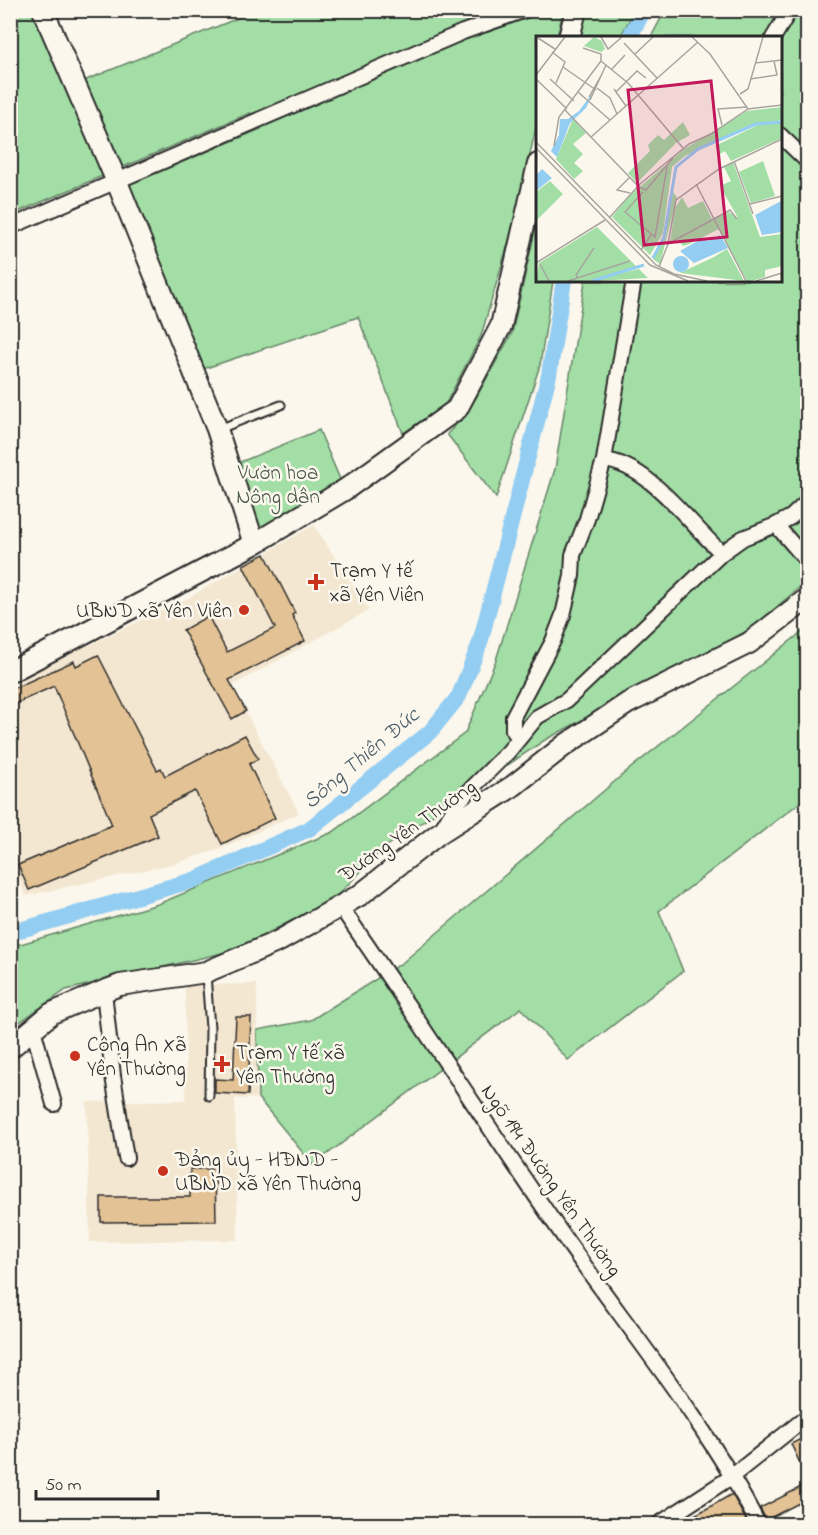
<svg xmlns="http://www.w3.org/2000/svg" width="818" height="1535" viewBox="0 0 818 1535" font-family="'Indie Flower',sans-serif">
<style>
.built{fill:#f4e7d2}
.green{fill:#a2dea5;stroke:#668468;stroke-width:1.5}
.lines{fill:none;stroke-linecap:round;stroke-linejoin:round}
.canal{stroke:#93cdf2;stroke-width:16}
.building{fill:#e3c395;stroke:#2b2b2b;stroke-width:1.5}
.lane-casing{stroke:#2b2b2b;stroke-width:11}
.street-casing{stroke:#2b2b2b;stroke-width:18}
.secondary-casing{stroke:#2b2b2b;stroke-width:24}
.lane{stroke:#fbf7ec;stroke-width:7}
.street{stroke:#fbf7ec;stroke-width:14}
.secondary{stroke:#fbf7ec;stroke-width:20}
.poi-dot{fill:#c8321e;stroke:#fbf7ec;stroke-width:2}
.labels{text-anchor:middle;stroke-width:5;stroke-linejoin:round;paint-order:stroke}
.park-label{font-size:21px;fill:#49584a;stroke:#fbf7ec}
.poi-label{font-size:21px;fill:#2b2b2b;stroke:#fbf7ec;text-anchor:start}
.street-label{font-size:21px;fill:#2b2b2b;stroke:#fbf7ec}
.water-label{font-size:22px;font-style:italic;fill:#4a5c67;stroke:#fbf7ec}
.inset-river{fill:none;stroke:#93cdf2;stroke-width:3}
.inset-road{fill:none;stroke:#a8a59f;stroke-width:1.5}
.view{fill:#c2185b;fill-opacity:0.15;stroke:#c2185b;stroke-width:3}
.inset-edge{fill:none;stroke:#2b2b2b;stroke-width:3}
</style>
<rect width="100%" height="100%" fill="#fbf7ec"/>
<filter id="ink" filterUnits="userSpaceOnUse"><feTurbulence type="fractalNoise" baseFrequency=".0167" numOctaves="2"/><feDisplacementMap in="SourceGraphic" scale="12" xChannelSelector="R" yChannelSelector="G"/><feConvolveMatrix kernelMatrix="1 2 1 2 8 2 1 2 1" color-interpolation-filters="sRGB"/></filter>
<g filter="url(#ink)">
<path class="built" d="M 314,525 L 369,610 L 232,686 L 299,813 L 220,849 L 173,864 L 26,896 L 11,861 L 10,682 L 186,599 Z
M 257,984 L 258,1098 L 235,1099 L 238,1240 L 90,1242 L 87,1102 L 186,1100 L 185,985 Z"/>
<path class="green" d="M 11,11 L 38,11 L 69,87 L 255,11 L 475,11 L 488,32 L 547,11 L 563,11 L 557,37 L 538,38 L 537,123 L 517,213 L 481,336 L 445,405 L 403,433 L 358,317 L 200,370 L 128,185 L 261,129 L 250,113 L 11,215 Z
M 586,11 L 634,11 L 620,37 L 580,38 Z
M 665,11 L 807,11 L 807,581 L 751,629 L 545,740 L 384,848 L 335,898 L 235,950 L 66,990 L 11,1028 L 10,947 L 158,904 L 333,832 L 465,733 L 496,660 L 555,469 L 585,281 L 780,280 L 780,38 L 651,37 Z
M 537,222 L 538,280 L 553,281 L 540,365 L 496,498 L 447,434 L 467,414 L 512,333 Z
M 319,430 L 342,484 L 255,539 L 233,465 Z
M 807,628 L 807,797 L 659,911 L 683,971 L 568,1060 L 521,1008 L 313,1165 L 258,1098 L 257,1030 L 311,1020 L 402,963 L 627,771 Z"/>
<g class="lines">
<path class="canal" d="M 629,38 L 644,10
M 10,933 L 194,880 L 309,829 L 430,732 L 459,696 L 480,643 L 549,375 L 564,280"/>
</g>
<path class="building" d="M 265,554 L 295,613 L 292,615 L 305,641 L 229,680 L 246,711 L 232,719 L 183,630 L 208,616 L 227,652 L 275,628 L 243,565 Z
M 98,655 L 157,770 L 161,768 L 165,776 L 245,735 L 258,759 L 249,764 L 275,818 L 222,844 L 195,791 L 149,814 L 158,836 L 29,890 L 18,865 L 112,825 L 54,686 L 10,706 L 10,690 L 74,661 L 76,666 Z
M 236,1017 L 251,1017 L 248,1095 L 215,1093 L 215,1079 L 233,1080 Z
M 190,1169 L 215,1169 L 216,1221 L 101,1222 L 101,1197 L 190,1197 Z
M 807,1436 L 807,1478 L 791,1444 Z
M 807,1484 L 807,1499 L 766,1520 L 760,1508 Z
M 732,1494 L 748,1524 L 677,1524 L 708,1508 Z"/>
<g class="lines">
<g class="lane-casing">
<path id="lane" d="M 219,429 L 281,405
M 206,974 L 210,1028 L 209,1096"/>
</g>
<g class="street-casing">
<path id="street" d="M 773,38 L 790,10
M 780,135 L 808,162
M 10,227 L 463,32 L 525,10
M 604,460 C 650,465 689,524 722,553
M 776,525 L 791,517 L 808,501
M 518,737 L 513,730 L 513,717 L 553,641 L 563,615 L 572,576 L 573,555 L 587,519 L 604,460 L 634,280
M 441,830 L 457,803 L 508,752 L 537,717 L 567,700 L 722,553 L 743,538 L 776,525 L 808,562
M 340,906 C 418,1018 492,1134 571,1247 C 635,1337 708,1426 758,1524
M 104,991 L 113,1076 L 126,1158
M 33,1029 L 54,1104
M 659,1524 L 731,1477 L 808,1416"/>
</g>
<g class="secondary-casing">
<path id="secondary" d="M 43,10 L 117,182 L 217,429 L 254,544
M 569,38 L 576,10
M 10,672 L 254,544 L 346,489 L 457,409 L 501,326 L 538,164
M 10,1048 L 52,1013 L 104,991 L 120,985 L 206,972 L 279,941 L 360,895 L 438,834 L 513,786 L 565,745 L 628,703 L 749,643 L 808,598"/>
</g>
<use href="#lane" class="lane"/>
<use href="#street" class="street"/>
<use href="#secondary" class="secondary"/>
</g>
</g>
<g class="poi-dot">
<path d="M313 573h6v6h6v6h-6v6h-6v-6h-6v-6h6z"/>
<circle cx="244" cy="610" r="6"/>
<circle cx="75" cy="1056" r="6"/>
<path d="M219 1055h6v6h6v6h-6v6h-6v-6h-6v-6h6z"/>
<circle cx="163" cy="1171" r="6"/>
</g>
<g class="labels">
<g class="park-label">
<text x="278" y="479">Vườn hoa<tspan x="278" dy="24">Nông dân</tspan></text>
</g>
<g class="poi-label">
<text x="330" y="577">Trạm Y tế<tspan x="330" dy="24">xã Yên Viên</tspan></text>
<text x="232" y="617" text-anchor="end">UBND xã Yên Viên</text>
<text x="87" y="1051">Công An Xã<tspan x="87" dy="24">Yên Thường</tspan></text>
<text x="236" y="1059">Trạm Y tế xã<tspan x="236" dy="24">Yên Thường</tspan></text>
<text x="175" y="1166">Đảng ủy - HĐND -<tspan x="175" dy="24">UBND xã Yên Thường</tspan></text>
</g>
<g class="street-label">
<text transform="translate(407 830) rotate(-35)" y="7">Đường Yên Thường</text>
<text transform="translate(552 1180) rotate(55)" y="7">Ngõ 194 Đường Yên Thường</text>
</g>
<g class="water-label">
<text transform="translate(360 757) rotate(-40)" y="8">Sông Thiên Đức</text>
</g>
</g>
<g transform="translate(536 36)">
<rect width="246" height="246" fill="#fbf7ec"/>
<path d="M 58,1 L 66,5 L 69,13 L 65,16 L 48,10 ZM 246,71 L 246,84 L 207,92 L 149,120 L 136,131 L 127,197 L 114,219 L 76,181 L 92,161 L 148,113 L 211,75 ZM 37,83 L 50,97 L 37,108 L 47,118 L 38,127 L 47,135 L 38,143 L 20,123 ZM 147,86 L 154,99 L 140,107 L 101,147 L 92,137 L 114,115 L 112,109 L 122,99 L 128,104 ZM 246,86 L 246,102 L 195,125 L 189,115 L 184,118 L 179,110 L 222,89 ZM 227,125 L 239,160 L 215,167 L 203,136 ZM 197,126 L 224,201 L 246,198 L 246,230 L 229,234 L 229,241 L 215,245 L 211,245 L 183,193 L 153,208 L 147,210 L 141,203 L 134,206 L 139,172 L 146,161 L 152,172 L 167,165 L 176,183 L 193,176 L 202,182 L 184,150 L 195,145 L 188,131 ZM 14,145 L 27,158 L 0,185 L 0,156 ZM 136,155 L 141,161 L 124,228 L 117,223 L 130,198 ZM 61,191 L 101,231 L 54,245 L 0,245 L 3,227 ZM 191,213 L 208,245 L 144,237 L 178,221 ZM 103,233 L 112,242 L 59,245 L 86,237 Z" fill="#a2dea5"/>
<path d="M 58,55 L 50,72 L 34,87 L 21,121 L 15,115 L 23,99 L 24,83 L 32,83 L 43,75 ZM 6,133 L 16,142 L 0,155 L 0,139 ZM 245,165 L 246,196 L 226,199 L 219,179 ZM 184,199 L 192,212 L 158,227 L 144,215 L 167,202 L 172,205 ZM137 228a8 8 0 1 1 16 0a8 8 0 1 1-16 0Z" fill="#93cdf2"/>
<path class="inset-river" d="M 117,222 L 128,201 L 140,131 L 162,113 L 220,88 L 246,86M 56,245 L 108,229"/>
<path class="inset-road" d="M 65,1 L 72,13 L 86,1M 156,1 L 174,18 L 212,73M 2,2 L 19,13M 88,7 L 121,42M 47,12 L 65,18 L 65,25M 16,16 L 29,26 L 20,47M 99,18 L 117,1M 65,25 L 92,47 L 147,112M 219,27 L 246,24M 27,31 L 60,54M 76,33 L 89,19M 0,39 L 29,1M 0,43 L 31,73M 14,43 L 38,65M 214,43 L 241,39 L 238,25M 61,52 L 74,62 L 81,78M 78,53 L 90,70M 42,56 L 74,84M 80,56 L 101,35 L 110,42M 204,58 L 212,53 L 227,1M 53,61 L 66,38M 54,64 L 70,29M 29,74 L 102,150M 186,89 L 182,73 L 211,71M 55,101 L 162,6M 0,106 L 120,229 L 138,238 L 171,245M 18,110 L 23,81 L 65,25M 0,112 L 114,229 L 152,245M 198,125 L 217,178M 160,148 L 210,245M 101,150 L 110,154 L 137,122M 107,156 L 89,176 L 119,201 L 131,131M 94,157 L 81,154 L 94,141M 214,168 L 246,160M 73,182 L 104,148 L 153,108 L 175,98 L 212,73 L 246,69M 132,208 L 194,174 L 201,183M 105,214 L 115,199M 0,227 L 69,184M 4,228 L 13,245M 123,231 L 132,208 L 140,164 L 183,133 L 246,103M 42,242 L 40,239 L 58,212M 32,245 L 94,225M 220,245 L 246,237"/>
<path class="view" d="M 175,45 L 191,201 L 108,209 L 92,54 Z"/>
<rect width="246" height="246" class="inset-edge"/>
</g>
<rect width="818" height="1535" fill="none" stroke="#fbf7ec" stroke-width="36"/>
<rect x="18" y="18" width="782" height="1499" fill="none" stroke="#2b2b2b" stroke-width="2" filter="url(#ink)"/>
<path d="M36 1490v9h122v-9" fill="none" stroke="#2b2b2b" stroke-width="3"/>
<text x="45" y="1490" font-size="18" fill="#2b2b2b" stroke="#fbf7ec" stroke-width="4.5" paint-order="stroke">50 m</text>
</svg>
